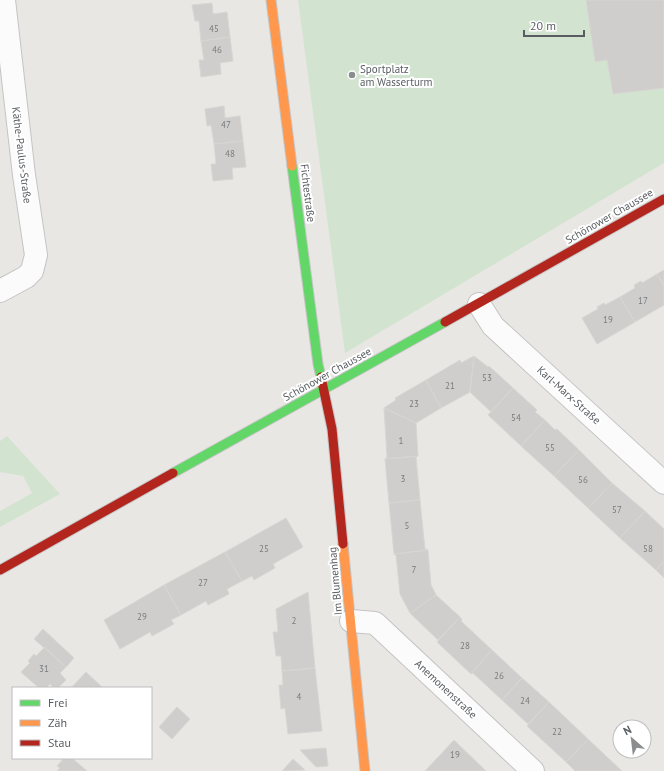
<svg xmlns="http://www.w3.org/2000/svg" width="664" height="771" viewBox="0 0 664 771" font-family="'PT Sans',sans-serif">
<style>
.green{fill:#d2e4cf}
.building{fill:#cfcecd;stroke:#d8d6d3}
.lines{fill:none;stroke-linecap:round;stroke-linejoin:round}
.street-casing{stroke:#c4c4c5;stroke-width:24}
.fast-casing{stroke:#c5c5c6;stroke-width:11}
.slow-casing{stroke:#c5c5c6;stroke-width:11}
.jam-casing{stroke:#c5c5c6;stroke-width:11}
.street{stroke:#fcfbfb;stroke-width:22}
.fast{stroke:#63d668;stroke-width:9}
.slow{stroke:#ff974d;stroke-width:9}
.jam{stroke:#b3261e;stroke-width:9}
.poi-dot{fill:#8b8d8f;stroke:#fff;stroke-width:1.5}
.labels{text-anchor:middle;stroke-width:4;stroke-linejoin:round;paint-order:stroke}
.number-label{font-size:9px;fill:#787a7d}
.poi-label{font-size:11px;fill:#595d61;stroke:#fff;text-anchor:start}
.street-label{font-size:11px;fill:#595d61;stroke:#fff}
</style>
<rect width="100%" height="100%" fill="#e9e7e4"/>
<path class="green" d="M 298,0 L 664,0 L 664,163 L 345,353 Z
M 7,436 L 60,494 L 0,527 L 0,511 L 32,493 L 23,476 L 0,472 L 0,441 Z"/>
<path class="building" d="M 586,0 L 664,0 L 664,88 L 613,94 L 607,60 L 595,62 Z
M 212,3 L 213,14 L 227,12 L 230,37 L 201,41 L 199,21 L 195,21 L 192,5 Z
M 230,37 L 233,61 L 220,63 L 221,74 L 201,77 L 199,60 L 204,60 L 201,41 Z
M 224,106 L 225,118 L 240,116 L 243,141 L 214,144 L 211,125 L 207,126 L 205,109 Z
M 243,141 L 246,167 L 232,168 L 233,179 L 213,181 L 211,164 L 216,164 L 214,144 Z
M 664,270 L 664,286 L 657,274 Z
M 657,274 L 664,286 L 664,305 L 635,322 L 620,297 L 635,288 L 634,285 L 641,281 L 642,283 Z
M 620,297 L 635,322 L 597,344 L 582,318 L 598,309 L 597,307 L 604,303 L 605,305 Z
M 474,356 L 488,367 L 489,366 L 513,388 L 491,412 L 470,392 Z
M 474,356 L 470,392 L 441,408 L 426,380 L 460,360 L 461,363 Z
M 426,380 L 441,408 L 416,423 L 384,408 L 396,400 L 395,398 Z
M 513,388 L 537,410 L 535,412 L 545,420 L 521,446 L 488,415 Z
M 384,408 L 416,423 L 418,456 L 385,459 L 387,457 Z
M 545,420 L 555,430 L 557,429 L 579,450 L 554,476 L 521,446 Z
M 579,450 L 612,483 L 588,508 L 554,476 Z
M 418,456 L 416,457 L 420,500 L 389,503 L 385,459 Z
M 612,483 L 645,511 L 620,538 L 588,508 Z
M 420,500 L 425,549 L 428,550 L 394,554 L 389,503 Z
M 645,511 L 664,529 L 664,561 L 656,570 L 620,538 Z
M 286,518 L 303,547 L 273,564 L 275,568 L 254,580 L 252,576 L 242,581 L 225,552 Z
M 428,550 L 431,585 L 436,595 L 410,613 L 400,594 L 396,555 L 394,554 Z
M 225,552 L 242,581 L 227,589 L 229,594 L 208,605 L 206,601 L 181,615 L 164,585 Z
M 664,561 L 664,578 L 656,570 Z
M 164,585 L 181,615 L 171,620 L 174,624 L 152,636 L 150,632 L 120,649 L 104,620 Z
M 308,592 L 315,668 L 282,671 L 281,656 L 276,656 L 273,632 L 278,632 L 276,609 Z
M 436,595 L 460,617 L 438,640 L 410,613 Z
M 460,617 L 462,619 L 461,621 L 492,650 L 471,674 L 437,642 Z
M 43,629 L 74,658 L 66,667 L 34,639 Z
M 45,647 L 66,667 L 60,673 L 66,680 L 58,688 L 54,688 L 50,684 L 46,688 L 39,688 L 21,672 L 30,663 L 28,661 L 34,654 L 36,656 Z
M 492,650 L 522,678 L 502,700 L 473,673 L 471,674 Z
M 315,668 L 322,731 L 288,734 L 285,708 L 281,709 L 279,685 L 283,685 L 282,671 Z
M 86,672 L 103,688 L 71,688 Z
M 522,678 L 549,702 L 528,724 L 502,700 Z
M 549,702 L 588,739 L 566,762 L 527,726 Z
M 177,707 L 190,719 L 172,739 L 159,727 Z
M 588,739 L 622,771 L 575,771 L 566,762 Z
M 454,740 L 486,771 L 425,771 Z
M 326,748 L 328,766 L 316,767 L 300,750 Z
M 64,758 L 72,758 L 87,771 L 57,771 L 60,768 L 57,766 Z
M 293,759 L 305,770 L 282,771 Z"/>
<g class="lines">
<g class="street-casing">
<path id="street" d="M 0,291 L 26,277 L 32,271 L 36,255 L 24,175 L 4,0
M 479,304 L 493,326 L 664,483
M 351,621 L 375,623 L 533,771"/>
</g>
<g class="fast-casing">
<path id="fast" d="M 292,166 L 318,364 L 321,377
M 173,473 L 445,322"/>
</g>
<g class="slow-casing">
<path id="slow" d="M 271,0 L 292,166
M 343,544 L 365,771"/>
</g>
<g class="jam-casing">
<path id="jam" d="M 445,322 L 664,199
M 321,377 L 332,429 L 343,544
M 0,570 L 173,473"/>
</g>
<use href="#street" class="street"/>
<use href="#fast" class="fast"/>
<use href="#slow" class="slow"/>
<use href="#jam" class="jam"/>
</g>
<circle class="poi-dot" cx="352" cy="75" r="4"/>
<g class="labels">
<g class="number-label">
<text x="214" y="32">45</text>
<text x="217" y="53">46</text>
<text x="226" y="128">47</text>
<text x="230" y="157">48</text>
<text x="643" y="304">17</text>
<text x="608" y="323">19</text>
<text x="487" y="381">53</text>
<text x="450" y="389">21</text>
<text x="414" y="407">23</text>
<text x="516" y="421">54</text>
<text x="401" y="444">1</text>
<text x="550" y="451">55</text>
<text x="403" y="482">3</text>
<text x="583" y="483">56</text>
<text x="617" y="513">57</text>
<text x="407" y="529">5</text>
<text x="264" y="552">25</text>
<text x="648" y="552">58</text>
<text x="414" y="573">7</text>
<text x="203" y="586">27</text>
<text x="142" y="620">29</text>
<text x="294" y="624">2</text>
<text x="465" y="649">28</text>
<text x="44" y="672">31</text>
<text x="499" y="679">26</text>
<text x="299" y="700">4</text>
<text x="525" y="704">24</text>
<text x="557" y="735">22</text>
<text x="455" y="758">19</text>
</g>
<g class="poi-label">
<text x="360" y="73">Sportplatz<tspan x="360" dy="13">am Wasserturm</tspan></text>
</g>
<g class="street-label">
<text transform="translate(22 155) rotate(83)" y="4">Käthe-Paulus-Straße</text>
<text transform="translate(308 193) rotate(83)" y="4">Fichtestraße</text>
<text transform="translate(609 216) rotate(-30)" y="4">Schönower Chaussee</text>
<text transform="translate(327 374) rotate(-29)" y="4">Schönower Chaussee</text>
<text transform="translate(569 395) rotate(42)" y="4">Karl-Marx-Straße</text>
<text transform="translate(335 581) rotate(-95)" y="4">Im Blumenhag</text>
<text transform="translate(446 689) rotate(43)" y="4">Anemonenstraße</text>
</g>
</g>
<rect x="12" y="687" width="140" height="72" fill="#ffffff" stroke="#bdbec0"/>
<rect x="20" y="700" width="20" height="6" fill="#63d668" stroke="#bdbec0"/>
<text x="48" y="707" font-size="12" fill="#595d61">Frei</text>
<rect x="20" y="720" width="20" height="6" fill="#ff974d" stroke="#bdbec0"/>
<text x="48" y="727" font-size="12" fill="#595d61">Zäh</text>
<rect x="20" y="740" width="20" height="6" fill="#b3261e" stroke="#bdbec0"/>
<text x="48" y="747" font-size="12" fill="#595d61">Stau</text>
<g transform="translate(632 739) rotate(332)"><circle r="19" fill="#ffffff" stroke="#bdbec0"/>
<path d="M0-3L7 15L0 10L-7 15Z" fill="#8b8d8f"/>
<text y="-6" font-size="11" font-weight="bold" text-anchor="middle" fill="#595d61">N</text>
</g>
<path d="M524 30v6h60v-6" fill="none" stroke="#595d61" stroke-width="2"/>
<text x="530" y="30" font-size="12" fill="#595d61" stroke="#ffffff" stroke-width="3" paint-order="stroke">20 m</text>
</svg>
